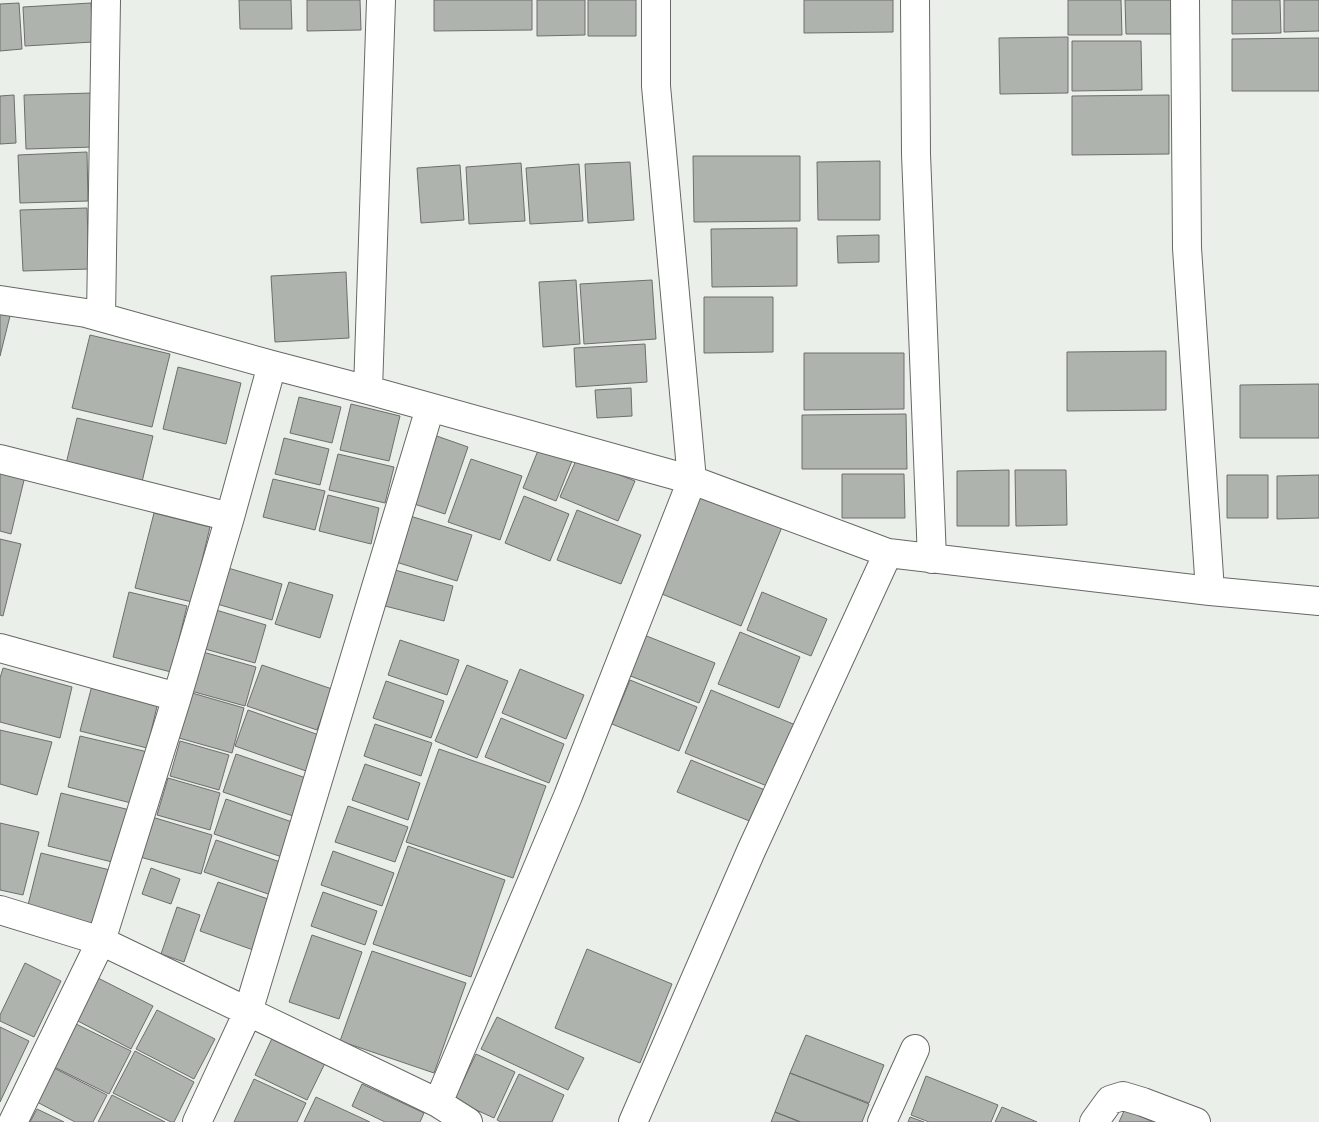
<svg xmlns="http://www.w3.org/2000/svg" width="1319" height="1122" viewBox="0 0 1319 1122" font-family="'Public Sans',sans-serif">
<style>
.building{fill:#afb3ae;stroke:#6c6f6b}
.lines{fill:none;stroke-linecap:round;stroke-linejoin:round}
.minor-casing{stroke:#656864;stroke-width:30}
.minor{stroke:#fff;stroke-width:28}
</style>
<rect width="100%" height="100%" fill="#ebefea"/>
<path class="building" d="M 239,0 L 291,0 L 292,29 L 240,29 Z
M 307,0 L 360,0 L 361,30 L 307,31 Z
M 434,0 L 532,0 L 532,30 L 434,31 Z
M 537,0 L 585,0 L 585,35 L 537,36 Z
M 588,0 L 636,0 L 636,36 L 588,36 Z
M 804,0 L 893,0 L 893,32 L 804,33 Z
M 1068,0 L 1121,0 L 1122,35 L 1068,35 Z
M 1125,0 L 1179,0 L 1179,34 L 1126,34 Z
M 1232,0 L 1280,0 L 1281,33 L 1232,34 Z
M 1284,0 L 1319,0 L 1319,31 L 1284,32 Z
M 19,3 L 22,49 L 0,51 L 0,4 Z
M 91,3 L 93,42 L 25,46 L 23,7 Z
M 1068,37 L 1068,93 L 1000,94 L 999,38 Z
M 1319,38 L 1319,91 L 1232,91 L 1232,39 Z
M 1072,41 L 1141,41 L 1142,90 L 1072,91 Z
M 92,93 L 94,147 L 26,149 L 24,95 Z
M 14,95 L 16,143 L 0,144 L 0,96 Z
M 1169,95 L 1169,154 L 1072,155 L 1072,96 Z
M 87,152 L 88,201 L 20,203 L 18,155 Z
M 693,156 L 800,156 L 800,221 L 694,222 Z
M 880,161 L 880,220 L 818,220 L 817,162 Z
M 630,162 L 634,220 L 588,223 L 585,164 Z
M 521,163 L 525,221 L 469,224 L 466,167 Z
M 579,164 L 583,221 L 530,224 L 526,168 Z
M 460,165 L 464,220 L 421,223 L 417,168 Z
M 87,208 L 89,269 L 23,271 L 20,210 Z
M 797,228 L 797,286 L 712,287 L 711,229 Z
M 879,235 L 879,262 L 838,263 L 837,236 Z
M 346,272 L 349,338 L 275,342 L 271,276 Z
M 576,280 L 580,344 L 543,347 L 539,282 Z
M 652,280 L 656,339 L 584,344 L 580,284 Z
M 704,297 L 773,297 L 773,352 L 704,353 Z
M 0,310 L 11,312 L 0,356 Z
M 90,335 L 170,354 L 152,427 L 72,408 Z
M 645,344 L 647,382 L 576,387 L 574,348 Z
M 1166,351 L 1166,410 L 1067,411 L 1067,352 Z
M 804,353 L 904,353 L 904,409 L 804,410 Z
M 178,367 L 241,383 L 226,444 L 163,429 Z
M 1319,384 L 1319,438 L 1240,438 L 1240,385 Z
M 631,388 L 632,416 L 597,418 L 595,390 Z
M 299,397 L 341,407 L 332,443 L 290,433 Z
M 351,404 L 400,416 L 389,461 L 340,450 Z
M 906,414 L 907,469 L 802,469 L 802,415 Z
M 77,418 L 153,436 L 141,486 L 65,468 Z
M 431,434 L 468,447 L 445,514 L 408,502 Z
M 284,438 L 329,449 L 320,485 L 275,474 Z
M 541,443 L 574,456 L 556,501 L 523,488 Z
M 338,454 L 394,467 L 385,503 L 329,490 Z
M 577,458 L 635,481 L 618,521 L 560,497 Z
M 471,459 L 522,476 L 500,540 L 448,522 Z
M 0,470 L 25,476 L 11,534 L 0,531 Z
M 1009,470 L 1009,526 L 957,526 L 957,471 Z
M 1015,470 L 1066,470 L 1067,525 L 1016,526 Z
M 842,474 L 904,474 L 905,518 L 842,518 Z
M 1227,475 L 1268,475 L 1268,518 L 1227,518 Z
M 1319,475 L 1319,518 L 1277,519 L 1277,476 Z
M 273,479 L 325,491 L 315,530 L 263,517 Z
M 698,493 L 782,527 L 741,626 L 657,592 Z
M 328,495 L 379,508 L 371,544 L 319,531 Z
M 524,496 L 569,514 L 550,561 L 505,543 Z
M 577,510 L 641,535 L 621,584 L 557,560 Z
M 154,513 L 210,527 L 192,602 L 135,588 Z
M 410,516 L 472,535 L 457,581 L 396,562 Z
M 0,539 L 21,544 L 3,616 L 0,615 Z
M 228,568 L 282,584 L 272,620 L 217,604 Z
M 395,570 L 453,586 L 444,621 L 385,606 Z
M 289,582 L 333,595 L 320,638 L 275,624 Z
M 129,592 L 187,606 L 171,672 L 113,657 Z
M 762,592 L 827,619 L 811,656 L 747,630 Z
M 216,610 L 266,625 L 255,663 L 205,649 Z
M 740,632 L 800,657 L 779,708 L 718,684 Z
M 644,635 L 715,663 L 699,703 L 628,675 Z
M 400,640 L 459,660 L 447,695 L 388,675 Z
M 203,652 L 256,667 L 245,706 L 191,691 Z
M 262,665 L 332,689 L 317,730 L 247,706 Z
M 467,665 L 508,681 L 477,758 L 435,741 Z
M 3,668 L 72,687 L 60,738 L 0,722 L 0,678 Z
M 520,669 L 584,695 L 566,739 L 502,713 Z
M 94,678 L 160,694 L 147,748 L 80,731 Z
M 630,680 L 697,707 L 679,751 L 612,724 Z
M 386,681 L 444,701 L 431,738 L 373,718 Z
M 711,690 L 798,726 L 772,788 L 685,753 Z
M 192,693 L 244,708 L 232,753 L 179,738 Z
M 248,710 L 319,735 L 306,771 L 235,746 Z
M 501,718 L 564,744 L 549,783 L 485,757 Z
M 375,724 L 432,743 L 421,776 L 364,756 Z
M 0,730 L 52,742 L 37,795 L 0,784 Z
M 80,736 L 152,753 L 139,805 L 68,787 Z
M 180,741 L 229,755 L 219,790 L 170,776 Z
M 439,749 L 546,786 L 513,878 L 406,842 Z
M 236,754 L 306,778 L 293,816 L 223,792 Z
M 691,760 L 765,790 L 752,822 L 677,792 Z
M 365,764 L 420,783 L 408,820 L 352,800 Z
M 168,778 L 220,793 L 210,830 L 157,815 Z
M 61,793 L 138,812 L 124,865 L 48,846 Z
M 226,799 L 295,823 L 282,857 L 214,834 Z
M 348,806 L 408,827 L 395,862 L 335,842 Z
M 152,817 L 212,835 L 201,874 L 140,857 Z
M 0,823 L 39,832 L 23,895 L 0,890 Z
M 216,840 L 286,864 L 274,896 L 204,872 Z
M 408,846 L 505,880 L 471,977 L 373,944 Z
M 333,851 L 394,873 L 382,906 L 321,885 Z
M 41,853 L 118,872 L 105,928 L 27,909 Z
M 151,868 L 180,879 L 171,904 L 142,894 Z
M 218,882 L 274,901 L 256,951 L 200,931 Z
M 323,892 L 377,911 L 365,945 L 311,926 Z
M 177,907 L 200,915 L 184,962 L 161,954 Z
M 312,935 L 362,952 L 339,1019 L 289,1002 Z
M 587,949 L 672,984 L 640,1063 L 555,1028 Z
M 372,951 L 466,983 L 434,1073 L 340,1041 Z
M 25,963 L 61,981 L 34,1037 L 0,1021 L 0,1015 Z
M 98,978 L 153,1006 L 131,1049 L 76,1020 Z
M 157,1010 L 215,1039 L 194,1079 L 136,1049 Z
M 497,1017 L 584,1058 L 568,1090 L 481,1049 Z
M 74,1023 L 131,1051 L 109,1094 L 52,1066 Z
M 0,1027 L 29,1041 L 0,1102 Z
M 275,1032 L 328,1057 L 307,1100 L 255,1075 Z
M 806,1035 L 884,1065 L 869,1103 L 790,1073 Z
M 135,1051 L 194,1082 L 174,1122 L 171,1122 L 113,1093 Z
M 476,1054 L 515,1072 L 494,1118 L 454,1100 Z
M 54,1068 L 107,1095 L 93,1122 L 75,1122 L 37,1102 Z
M 790,1073 L 869,1104 L 862,1122 L 801,1122 L 775,1112 Z
M 519,1074 L 564,1095 L 552,1122 L 501,1122 L 497,1120 Z
M 926,1076 L 998,1105 L 991,1122 L 929,1122 L 911,1115 Z
M 254,1079 L 306,1103 L 297,1122 L 234,1122 Z
M 362,1084 L 424,1113 L 420,1122 L 385,1122 L 352,1106 Z
M 112,1095 L 165,1122 L 98,1122 Z
M 316,1097 L 370,1122 L 304,1122 Z
M 1002,1107 L 1037,1122 L 995,1122 Z
M 37,1109 L 64,1122 L 30,1122 Z
M 1125,1109 L 1153,1122 L 1119,1122 Z
M 775,1112 L 800,1122 L 771,1122 Z
M 910,1117 L 924,1122 L 908,1122 Z"/>
<g class="lines">
<g class="minor-casing">
<path id="minor" d="M 915,0 L 916,154 L 932,559
M 1185,0 L 1187,248 L 1210,591
M 0,300 L 86,313 L 272,365 L 368,390 L 692,480 L 888,553 L 1210,591 L 1319,601
M 101,317 L 106,0
M 368,390 L 381,0
M 0,459 L 230,517
M 0,648 L 177,697
M 0,910 L 101,941 L 438,1103 L 468,1122
M 438,1103 L 568,796 L 692,480 L 656,86 L 656,0
M 13,1122 L 101,941 L 177,697 L 230,517 L 272,365
M 197,1122 L 248,1012 L 430,408
M 633,1122 L 751,851 L 888,553
M 882,1122 L 915,1049
M 1094,1122 L 1110,1100 L 1123,1096 L 1143,1102 L 1196,1122"/>
</g>
<use href="#minor" class="minor"/>
</g>
</svg>
